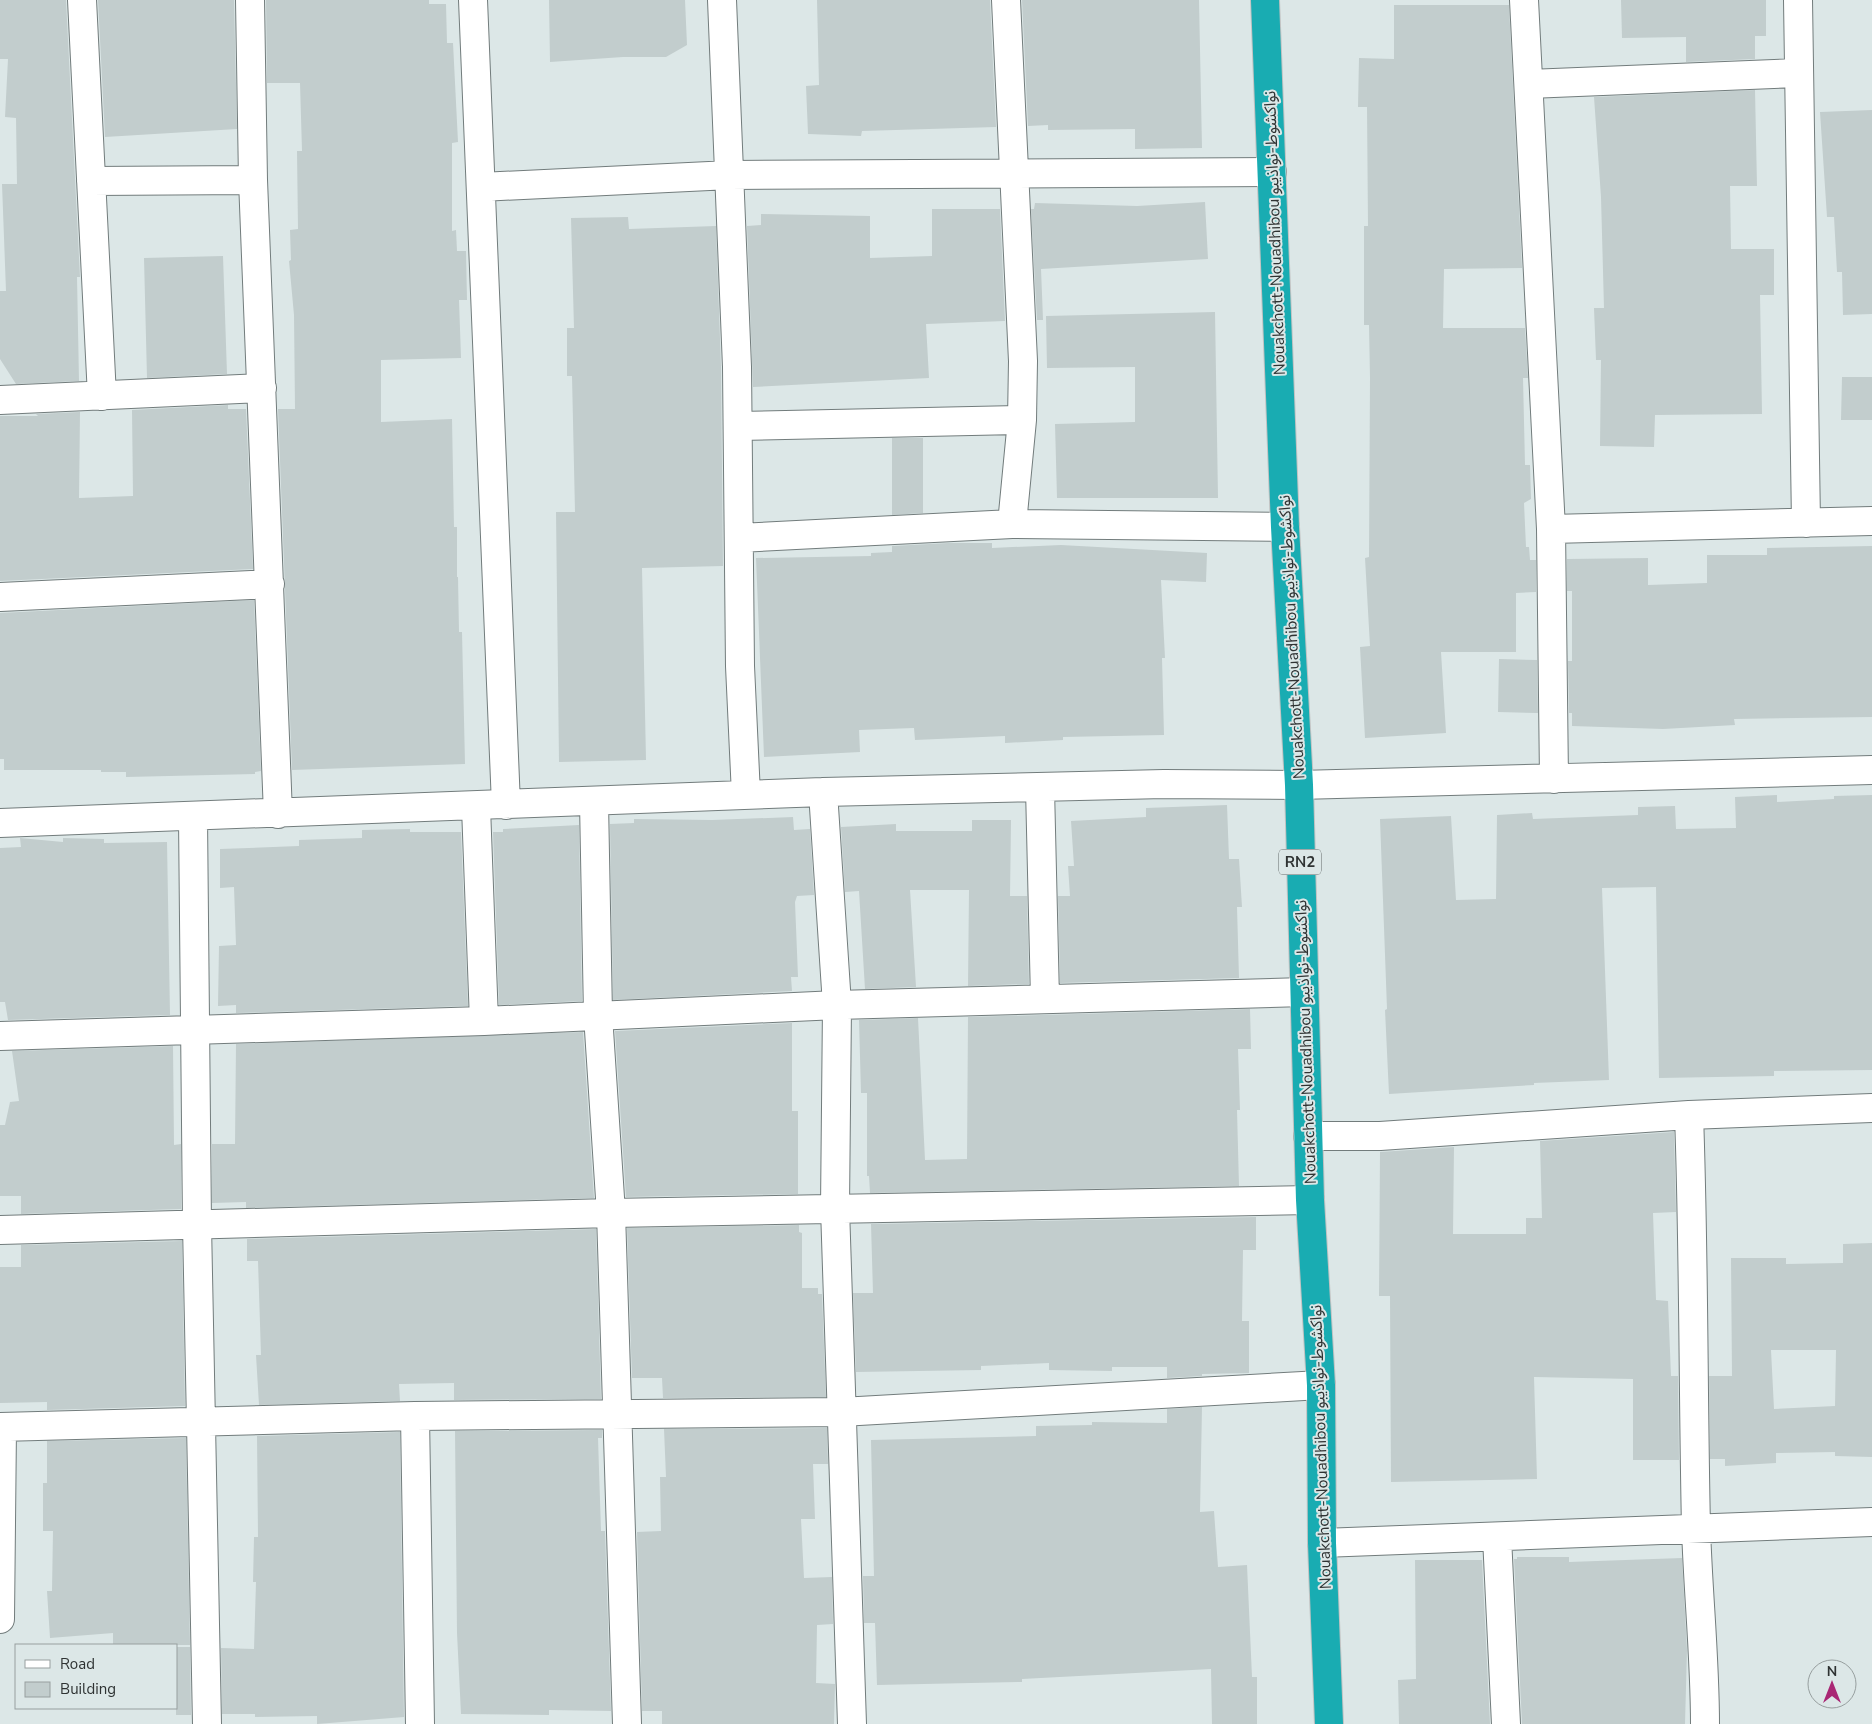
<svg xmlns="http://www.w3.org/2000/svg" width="1872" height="1724" viewBox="0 0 1872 1724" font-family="'Nunito Sans','Noto Sans Arabic',sans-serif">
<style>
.building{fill:#c2cdcd;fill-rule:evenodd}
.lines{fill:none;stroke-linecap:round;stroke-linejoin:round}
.minor-casing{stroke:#727c7c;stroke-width:30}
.highway-casing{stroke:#c1c2c2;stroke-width:30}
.minor{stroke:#fff;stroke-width:28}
.highway{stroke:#19acb2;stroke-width:28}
.labels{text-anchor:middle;stroke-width:4;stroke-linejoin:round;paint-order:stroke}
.shield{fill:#dce7e7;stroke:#636969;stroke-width:1}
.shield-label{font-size:15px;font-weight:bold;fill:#2f3333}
.street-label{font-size:16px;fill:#2f3333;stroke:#dce7e7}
</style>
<rect width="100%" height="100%" fill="#dce7e7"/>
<path class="building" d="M 0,0 L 66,0 L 80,277 L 77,277 L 79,381 L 16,384 L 0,359 L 0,291 L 6,291 L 2,184 L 17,184 L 16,118 L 5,117 L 8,59 L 0,59 Z
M 98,0 L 234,0 L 237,129 L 105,137 Z
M 266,0 L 429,0 L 429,4 L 446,4 L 447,43 L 453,43 L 458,142 L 452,143 L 452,231 L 456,230 L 457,251 L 466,251 L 467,300 L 459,300 L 461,358 L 381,360 L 381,422 L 452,419 L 454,527 L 457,527 L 457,577 L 458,577 L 459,632 L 462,632 L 465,764 L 292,770 L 278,409 L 295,409 L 294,315 L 289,261 L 291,260 L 290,230 L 298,229 L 297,151 L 302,151 L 300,83 L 267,83 Z
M 549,0 L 685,0 L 687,45 L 666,57 L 623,57 L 550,62 Z
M 817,0 L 990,0 L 996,127 L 862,131 L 861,136 L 808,134 L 806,86 L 819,85 Z
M 1022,0 L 1199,0 L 1202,148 L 1135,149 L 1135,129 L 1048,130 L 1048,125 L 1028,126 Z
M 1621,0 L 1766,0 L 1766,36 L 1755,36 L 1755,59 L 1686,62 L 1686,37 L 1622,38 Z
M 1394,5 L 1509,5 L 1522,268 L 1444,269 L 1443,328 L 1525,328 L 1528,378 L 1523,378 L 1525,465 L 1530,465 L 1531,499 L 1524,503 L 1526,547 L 1529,547 L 1530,560 L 1536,560 L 1536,592 L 1516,593 L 1516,652 L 1441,652 L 1446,733 L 1365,738 L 1360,647 L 1370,646 L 1365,558 L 1369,557 L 1370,378 L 1369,325 L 1364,325 L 1364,226 L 1368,226 L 1367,107 L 1358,107 L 1359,58 L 1394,59 Z
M 1755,90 L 1757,186 L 1730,186 L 1731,249 L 1774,249 L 1774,295 L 1760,295 L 1762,414 L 1655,415 L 1654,447 L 1600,446 L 1601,360 L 1596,360 L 1594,308 L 1604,308 L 1601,197 L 1594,97 Z
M 1872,110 L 1872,314 L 1843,315 L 1842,272 L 1837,272 L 1834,217 L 1827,217 L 1820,112 Z
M 1205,202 L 1208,259 L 1041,269 L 1043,320 L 1037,320 L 1031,209 L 1034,209 L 1035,203 L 1137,206 Z
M 932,209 L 1000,209 L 1005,321 L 926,324 L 929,378 L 753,387 L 747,226 L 761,225 L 761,214 L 870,216 L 870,258 L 932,256 Z
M 628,217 L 629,229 L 716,226 L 721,367 L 723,566 L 642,568 L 646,760 L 559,762 L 556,512 L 575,512 L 572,376 L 567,376 L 567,328 L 574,328 L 571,218 Z
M 223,256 L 227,374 L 147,378 L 144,258 Z
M 1215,312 L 1218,498 L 1057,498 L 1055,424 L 1135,422 L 1135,367 L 1047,368 L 1046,316 Z
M 1842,377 L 1872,377 L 1872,420 L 1841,420 Z
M 228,405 L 228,409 L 246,409 L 253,569 L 0,581 L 0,416 L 38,416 L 36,414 L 80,412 L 79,498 L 133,496 L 132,410 Z
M 892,438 L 923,438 L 923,513 L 892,515 Z
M 948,543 L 992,543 L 992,548 L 1061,545 L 1207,553 L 1206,582 L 1161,580 L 1165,658 L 1162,658 L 1164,735 L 1063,737 L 1063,740 L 1005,743 L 1005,736 L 915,740 L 914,728 L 859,730 L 860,752 L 764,757 L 756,558 L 871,556 L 871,553 L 892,552 L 892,546 Z
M 1872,546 L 1872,717 L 1734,719 L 1735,725 L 1663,729 L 1572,726 L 1572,713 L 1569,713 L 1568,661 L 1572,661 L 1572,591 L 1567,591 L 1567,559 L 1648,558 L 1648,585 L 1707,583 L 1707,555 L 1767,555 L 1767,548 Z
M 254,600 L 261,771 L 255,772 L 255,774 L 126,777 L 126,772 L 101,772 L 101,770 L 4,770 L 4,759 L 0,759 L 0,613 Z
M 1499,659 L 1537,660 L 1538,713 L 1498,712 Z
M 1777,795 L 1777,802 L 1834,799 L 1834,796 L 1872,795 L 1872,1070 L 1774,1071 L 1774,1076 L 1659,1078 L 1656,887 L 1602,888 L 1609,1080 L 1534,1083 L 1534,1085 L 1389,1094 L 1385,1010 L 1387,1009 L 1380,819 L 1451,816 L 1456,900 L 1496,899 L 1497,815 L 1532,813 L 1533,819 L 1638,815 L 1638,807 L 1675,806 L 1676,829 L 1736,828 L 1735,797 Z
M 1227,805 L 1229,859 L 1239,859 L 1242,907 L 1237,907 L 1239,978 L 1060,983 L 1058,896 L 1070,896 L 1068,866 L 1074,866 L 1071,821 L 1146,817 L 1146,808 Z
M 793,817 L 794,830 L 810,829 L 814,895 L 797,896 L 795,902 L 798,977 L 791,977 L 792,991 L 613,1000 L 610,824 L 634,823 L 634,819 L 712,820 Z
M 972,820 L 1011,820 L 1010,896 L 1027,896 L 1029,984 L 968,986 L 969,890 L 910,890 L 916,987 L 865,989 L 859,891 L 845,892 L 841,827 L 896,824 L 896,831 L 972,831 Z
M 579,825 L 582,1001 L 499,1005 L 493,832 L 503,832 L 503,829 Z
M 410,829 L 410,832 L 461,832 L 468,1006 L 236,1013 L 236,1005 L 218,1006 L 219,946 L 236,945 L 234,887 L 220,888 L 220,849 L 299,846 L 299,840 L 362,838 L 362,830 Z
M 20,838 L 63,842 L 63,838 L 104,839 L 104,843 L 167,842 L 170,1015 L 8,1020 L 5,1002 L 0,1002 L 0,848 L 21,847 Z
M 1250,1009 L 1251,1049 L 1238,1049 L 1240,1110 L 1237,1110 L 1239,1186 L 870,1193 L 869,1176 L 867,1176 L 867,1093 L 861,1093 L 859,1020 L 918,1018 L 925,1160 L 967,1159 L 968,1017 Z
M 792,1023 L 792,1111 L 798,1111 L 798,1194 L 626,1197 L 615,1031 Z
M 583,1032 L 594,1198 L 246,1208 L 246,1202 L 212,1203 L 212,1144 L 235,1144 L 236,1044 Z
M 173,1046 L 174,1145 L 181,1144 L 181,1209 L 21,1214 L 21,1196 L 0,1196 L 0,1125 L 5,1125 L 10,1102 L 19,1101 L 12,1051 Z
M 1674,1132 L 1676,1212 L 1653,1213 L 1656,1300 L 1668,1301 L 1671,1376 L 1678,1376 L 1679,1460 L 1633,1460 L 1633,1379 L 1534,1377 L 1537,1479 L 1391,1482 L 1390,1296 L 1379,1296 L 1380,1152 L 1454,1147 L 1453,1234 L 1526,1234 L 1526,1218 L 1542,1218 L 1540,1141 Z
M 1256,1217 L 1256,1250 L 1243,1250 L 1242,1321 L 1249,1321 L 1249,1373 L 1202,1374 L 1202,1376 L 1167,1378 L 1167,1367 L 1112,1367 L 1112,1371 L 1049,1370 L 1049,1363 L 981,1366 L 981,1370 L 856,1372 L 853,1293 L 873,1293 L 871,1224 Z
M 799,1225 L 799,1232 L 802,1233 L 802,1288 L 818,1288 L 818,1294 L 822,1294 L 826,1397 L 663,1398 L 662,1378 L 632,1378 L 627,1228 Z
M 596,1229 L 601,1399 L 454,1400 L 454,1383 L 399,1384 L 400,1401 L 259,1405 L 256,1355 L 261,1355 L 258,1261 L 247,1261 L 247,1239 Z
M 182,1241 L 185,1406 L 47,1410 L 47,1402 L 0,1403 L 0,1267 L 21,1267 L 21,1245 Z
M 1872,1243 L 1872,1457 L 1835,1456 L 1835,1452 L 1776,1453 L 1776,1463 L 1725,1466 L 1725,1459 L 1710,1459 L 1709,1376 L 1732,1376 L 1731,1258 L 1786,1258 L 1786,1264 L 1843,1263 L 1843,1244 ZM 1771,1350 L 1836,1350 L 1835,1406 L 1774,1409 Z
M 1202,1407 L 1200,1512 L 1214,1511 L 1218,1567 L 1247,1565 L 1252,1677 L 1257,1677 L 1257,1724 L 1212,1724 L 1211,1669 L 1022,1679 L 1022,1682 L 877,1685 L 875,1623 L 864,1623 L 863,1576 L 874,1576 L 871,1440 L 1036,1436 L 1036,1426 L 1092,1425 L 1092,1422 L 1167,1423 L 1167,1409 Z
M 827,1428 L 828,1464 L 813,1464 L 815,1519 L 801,1519 L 804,1578 L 832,1577 L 833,1624 L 817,1625 L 816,1683 L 835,1684 L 834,1724 L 662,1724 L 662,1711 L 642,1711 L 637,1532 L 661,1531 L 660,1477 L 666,1477 L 664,1429 Z
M 602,1430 L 602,1438 L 598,1438 L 601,1531 L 605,1531 L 611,1711 L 549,1710 L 549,1715 L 461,1714 L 457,1633 L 455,1431 Z
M 400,1432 L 404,1717 L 317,1724 L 317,1716 L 255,1717 L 255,1714 L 222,1714 L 221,1648 L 254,1649 L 256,1582 L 253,1582 L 254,1537 L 258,1537 L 257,1436 Z
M 186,1438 L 190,1645 L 113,1645 L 113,1633 L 50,1638 L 47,1591 L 52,1591 L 53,1531 L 43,1531 L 43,1483 L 47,1483 L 47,1441 Z
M 1517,1557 L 1569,1557 L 1569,1562 L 1682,1558 L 1687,1650 L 1685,1724 L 1522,1724 L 1514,1559 L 1517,1559 Z
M 1415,1560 L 1482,1560 L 1490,1724 L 1399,1724 L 1398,1680 L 1416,1679 Z
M 176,1647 L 190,1647 L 191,1715 L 176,1715 Z"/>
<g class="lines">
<g class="minor-casing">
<path id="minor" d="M 82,0 L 102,396
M 250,0 L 253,180 L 278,814
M 473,0 L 506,805
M 722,0 L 737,367 L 740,666 L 746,795
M 1006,0 L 1023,361 L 1022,420 L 1012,524
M 1524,0 L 1551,529 L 1554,779
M 1798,0 L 1806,523
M 1529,84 L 1798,73
M 91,181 L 253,180
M 481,187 L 730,175 L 1272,172
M 0,400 L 262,388
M 738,426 L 1022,420
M 1551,529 L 1872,521
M 739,538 L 1012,524 L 1285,527
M 0,597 L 270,584
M 1040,788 L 1045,999
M 823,792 L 837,1005 L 835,1208 L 852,1724
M 594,802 L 598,1015 L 611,1213 L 627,1724
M 476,807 L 484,1021
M 193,817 L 197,1224 L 207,1724
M 0,823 L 823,792 L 1164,784 L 1299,785 L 1872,770
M 0,1036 L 484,1021 L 837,1005 L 1304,992
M 1689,1115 C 1694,1253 1693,1390 1696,1528 C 1698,1593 1705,1658 1705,1724
M 1308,1136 L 1380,1136 L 1689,1115 L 1872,1108
M 0,1230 L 611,1213 L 1310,1200
M 415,1416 L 420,1724
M 0,1427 L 415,1416 L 841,1412 L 1321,1385
M 1497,1537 L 1506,1724
M 1322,1543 L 1872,1522
M 0,1619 L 2,1427"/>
</g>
<g class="highway-casing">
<path id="highway" d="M 1265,0 L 1285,527 L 1299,785 L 1310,1200 L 1321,1385 L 1322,1543 L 1329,1724"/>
</g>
<use href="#minor" class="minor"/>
<use href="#highway" class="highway"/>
</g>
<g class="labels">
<rect class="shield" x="1279" y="849.5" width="42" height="25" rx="4"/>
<g class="shield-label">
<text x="1300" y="867">RN2</text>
</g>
<g class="street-label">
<text transform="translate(1274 233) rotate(-92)" y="6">Nouakchott-Nouadhibou نواكشوط-نواذيبو</text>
<text transform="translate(1291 637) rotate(-93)" y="6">Nouakchott-Nouadhibou نواكشوط-نواذيبو</text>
<text transform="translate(1305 1042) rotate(-92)" y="6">Nouakchott-Nouadhibou نواكشوط-نواذيبو</text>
<text transform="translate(1320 1447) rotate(-92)" y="6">Nouakchott-Nouadhibou نواكشوط-نواذيبو</text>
</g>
</g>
<rect x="15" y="1644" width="162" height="65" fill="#dce7e7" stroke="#979f9f"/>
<rect x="25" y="1660" width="25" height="8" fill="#ffffff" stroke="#979f9f"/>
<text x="60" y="1669" font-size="15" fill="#2f3333">Road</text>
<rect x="25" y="1682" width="25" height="15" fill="#c2cdcd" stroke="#979f9f"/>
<text x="60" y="1694" font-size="15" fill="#2f3333">Building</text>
<g transform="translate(1832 1684)"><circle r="24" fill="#dce7e7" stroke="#979f9f"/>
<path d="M0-4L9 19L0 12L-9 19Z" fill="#a92774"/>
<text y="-8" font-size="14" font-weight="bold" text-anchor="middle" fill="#2f3333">N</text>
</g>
</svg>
